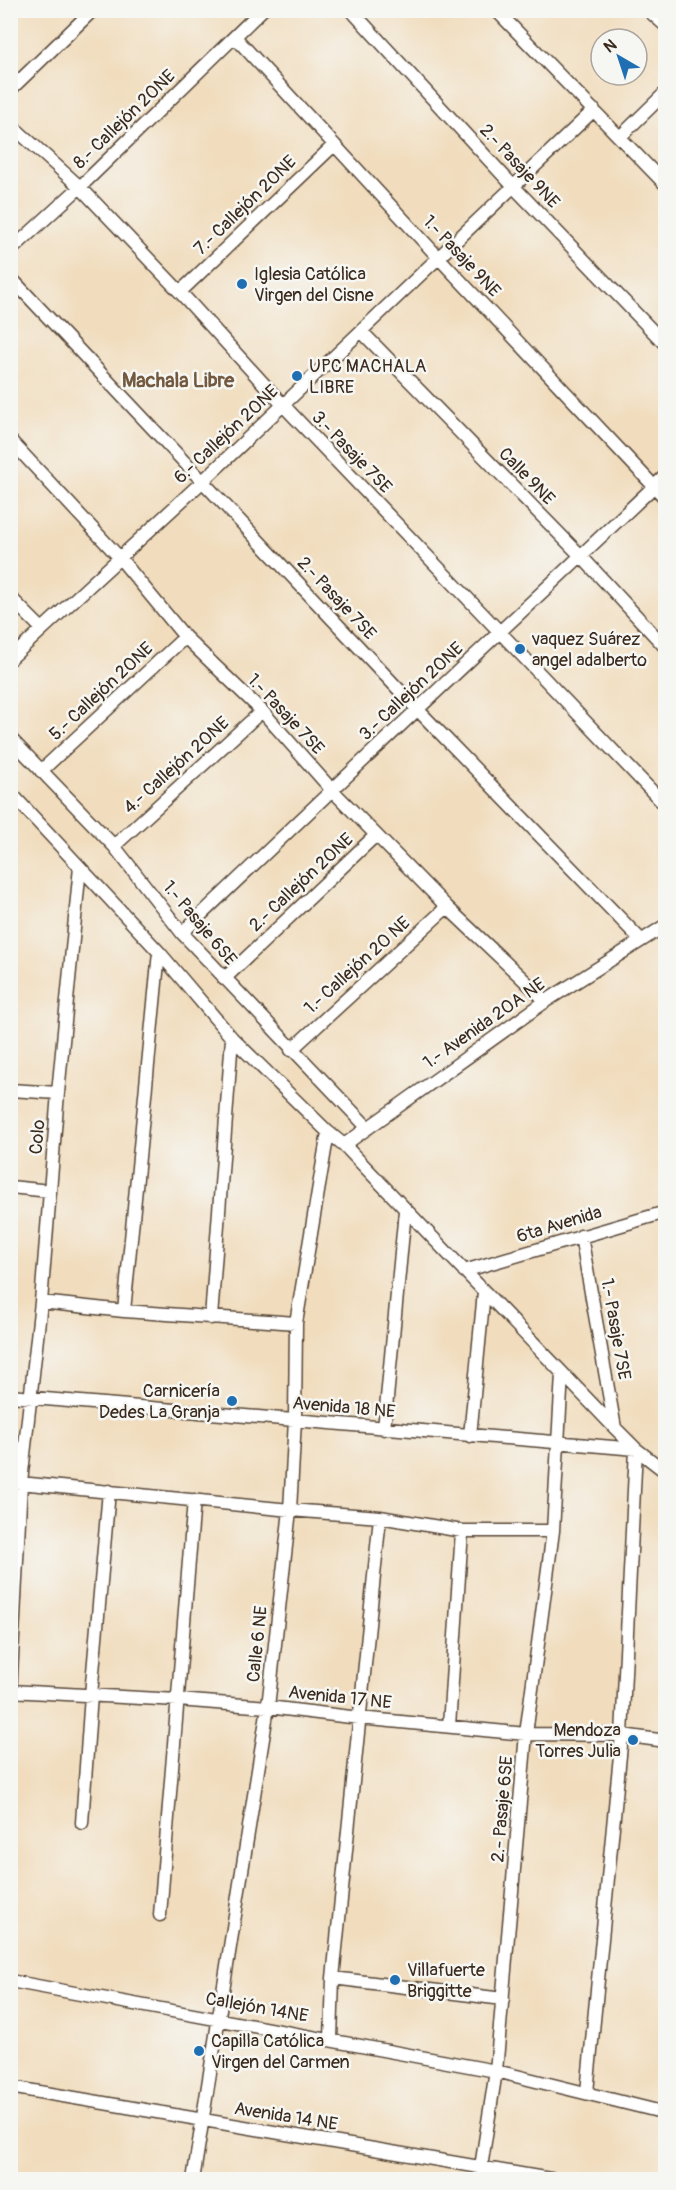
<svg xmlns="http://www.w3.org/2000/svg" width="676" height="2190" viewBox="0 0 676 2190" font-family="Pangolin,sans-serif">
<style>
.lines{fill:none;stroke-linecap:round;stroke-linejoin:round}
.minor-casing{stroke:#564536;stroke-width:15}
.minor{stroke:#fff;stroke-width:12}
.poi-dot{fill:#1f6fb2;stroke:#f6f6f2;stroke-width:2}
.labels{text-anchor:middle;stroke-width:5;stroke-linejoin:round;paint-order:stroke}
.street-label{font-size:18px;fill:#3b2a1e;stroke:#f6f6f2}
.poi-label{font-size:18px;fill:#3b2a1e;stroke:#f6f6f2;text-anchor:start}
.neighbourhood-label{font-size:20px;font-weight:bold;fill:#72593f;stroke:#f6f6f2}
</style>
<rect width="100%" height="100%" fill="#f6f6f2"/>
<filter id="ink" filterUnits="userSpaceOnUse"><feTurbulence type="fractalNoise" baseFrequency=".0167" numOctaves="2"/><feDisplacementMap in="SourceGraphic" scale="12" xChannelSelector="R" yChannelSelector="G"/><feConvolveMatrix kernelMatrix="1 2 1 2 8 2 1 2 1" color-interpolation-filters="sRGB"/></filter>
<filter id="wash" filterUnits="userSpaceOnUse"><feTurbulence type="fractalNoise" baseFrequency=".008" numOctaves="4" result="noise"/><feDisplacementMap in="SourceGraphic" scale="24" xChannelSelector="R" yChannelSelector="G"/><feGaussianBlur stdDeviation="1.35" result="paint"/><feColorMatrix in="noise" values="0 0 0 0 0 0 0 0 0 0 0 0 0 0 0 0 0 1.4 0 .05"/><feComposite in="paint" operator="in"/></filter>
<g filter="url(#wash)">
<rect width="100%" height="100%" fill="#f1ddbe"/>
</g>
<g filter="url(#ink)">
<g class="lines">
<g class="minor-casing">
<path id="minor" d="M 351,10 L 513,186 L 666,345
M 496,10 L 666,185
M 648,10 L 666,26
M 235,37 L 438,257 L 666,499
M 10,90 L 93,10
M 10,124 L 80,187 L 180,292 L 283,405 L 666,806
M 620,137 L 666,92
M 10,251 L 80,187 L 262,10
M 10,277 L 418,710 L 641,940
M 180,292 L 334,145
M 361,331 L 581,556 L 666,648
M 10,440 L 119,557 L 185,637 L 262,711 L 331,789 L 447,907 L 546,1001
M 10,597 L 42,629
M 10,659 L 203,481 L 594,110
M 10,738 L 114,846 L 182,933 L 368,1128
M 41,771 L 185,637
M 10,792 L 159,952 L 232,1038 L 328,1132 L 296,1323 L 295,1420 L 290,1510 L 268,1707 L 193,2180
M 114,846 L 262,711
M 182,933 C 342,779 505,628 666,475
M 224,979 L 376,835
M 291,1050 L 447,907
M 10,1090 L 58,1093
M 328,1132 L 344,1145 L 546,1001 L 666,925
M 344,1145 L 615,1428 L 636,1449 L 666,1472
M 10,1187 L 50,1191
M 581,1236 L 615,1428
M 464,1271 L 666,1212
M 41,1302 L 124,1311 L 296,1323
M 124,1311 L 159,952
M 211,1318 L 232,1038
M 10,1396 L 636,1449
M 384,1429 L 405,1211
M 470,1436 L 484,1292
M 10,1482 L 290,1510 L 380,1517 L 462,1531 L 553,1531
M 10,1691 L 178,1700 L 268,1707 L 359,1718 L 526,1734 L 622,1735 L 666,1741
M 10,1696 L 21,1482 L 41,1302 L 58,1093 L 80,867
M 449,1726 L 462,1531
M 82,1823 L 91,1695 L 109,1491
M 160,1915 L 194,1500
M 333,1978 L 503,1999
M 10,1981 L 496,2071 L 666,2113
M 331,2039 L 333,1978 L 380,1517
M 10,2087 L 556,2180
M 587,2092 L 622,1735 L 636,1449
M 479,2180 L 496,2071 L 526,1734 L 553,1531 L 562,1374"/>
</g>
<use href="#minor" class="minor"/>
</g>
</g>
<g class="poi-dot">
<circle cx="242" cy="284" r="6"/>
<circle cx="297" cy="376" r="6"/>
<circle cx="520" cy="649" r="6"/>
<circle cx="232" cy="1401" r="6"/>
<circle cx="633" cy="1740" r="6"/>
<circle cx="395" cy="1980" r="6"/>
<circle cx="199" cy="2051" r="6"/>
</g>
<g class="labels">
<g class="street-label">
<text transform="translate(124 119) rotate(-44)" y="6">8.- Callejón 20NE</text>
<text transform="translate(520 166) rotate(47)" y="6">2.- Pasaje 9NE</text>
<text transform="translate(245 205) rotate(-44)" y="6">7.- Callejón 20NE</text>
<text transform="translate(462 256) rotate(47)" y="6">1.- Pasaje 9NE</text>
<text transform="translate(226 434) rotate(-43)" y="6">6.- Callejón 20NE</text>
<text transform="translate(352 452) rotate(46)" y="6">3.- Pasaje 7SE</text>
<text transform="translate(527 476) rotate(46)" y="6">Calle 9NE</text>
<text transform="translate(337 598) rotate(47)" y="6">2.- Pasaje 7SE</text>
<text transform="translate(101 691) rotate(-43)" y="6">5.- Callejón 20NE</text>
<text transform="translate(411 691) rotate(-43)" y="6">3.- Callejón 20NE</text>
<text transform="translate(286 714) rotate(47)" y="6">1.- Pasaje 7SE</text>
<text transform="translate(176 765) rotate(-42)" y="6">4.- Callejón 20NE</text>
<text transform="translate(301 882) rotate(-43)" y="6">2.- Callejón 20NE</text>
<text transform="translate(200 923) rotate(50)" y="6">1.- Pasaje 6SE</text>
<text transform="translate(357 965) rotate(-42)" y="6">1.- Callejón 20 NE</text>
<text transform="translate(484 1023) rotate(-35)" y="6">1.- Avenida 20A NE</text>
<text transform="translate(37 1137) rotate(-85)" y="6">Colo</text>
<text transform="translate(559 1224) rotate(-17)" y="6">6ta Avenida</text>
<text transform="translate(616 1329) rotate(80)" y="6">1.- Pasaje 7SE</text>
<text transform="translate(344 1407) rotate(5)" y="6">Avenida 18 NE</text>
<text transform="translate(257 1644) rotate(-84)" y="6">Calle 6 NE</text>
<text transform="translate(340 1697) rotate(6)" y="6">Avenida 17 NE</text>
<text transform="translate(502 1809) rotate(-85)" y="6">2.- Pasaje 6SE</text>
<text transform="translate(257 2007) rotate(10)" y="6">Callejón 14NE</text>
<text transform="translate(286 2116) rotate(9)" y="6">Avenida 14 NE</text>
</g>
<g class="poi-label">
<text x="254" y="280">Iglesia Católica<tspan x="254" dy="21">Virgen del Cisne</tspan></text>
<text x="309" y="372">UPC MACHALA<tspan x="309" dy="21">LIBRE</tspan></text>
<text x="532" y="645">vaquez Suárez<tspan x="532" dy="21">angel adalberto</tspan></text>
<text x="220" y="1397" text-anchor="end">Carnicería<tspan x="220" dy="21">Dedes La Granja</tspan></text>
<text x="621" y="1736" text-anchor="end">Mendoza<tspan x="621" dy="21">Torres Julia</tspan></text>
<text x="407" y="1976">Villafuerte<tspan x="407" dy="21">Briggitte</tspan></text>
<text x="211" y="2047">Capilla Católica<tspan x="211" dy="21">Virgen del Carmen</tspan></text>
</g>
<g class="neighbourhood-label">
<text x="178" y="387">Machala Libre</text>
</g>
</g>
<rect width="676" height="2190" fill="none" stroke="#f6f6f2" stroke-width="36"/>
<g transform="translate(619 57) rotate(321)"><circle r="28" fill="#f6f6f2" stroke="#aba49d" stroke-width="1.5"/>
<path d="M0-4.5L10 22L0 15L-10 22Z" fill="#1f6fb2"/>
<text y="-9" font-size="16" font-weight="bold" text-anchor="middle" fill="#3b2a1e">N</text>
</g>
</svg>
